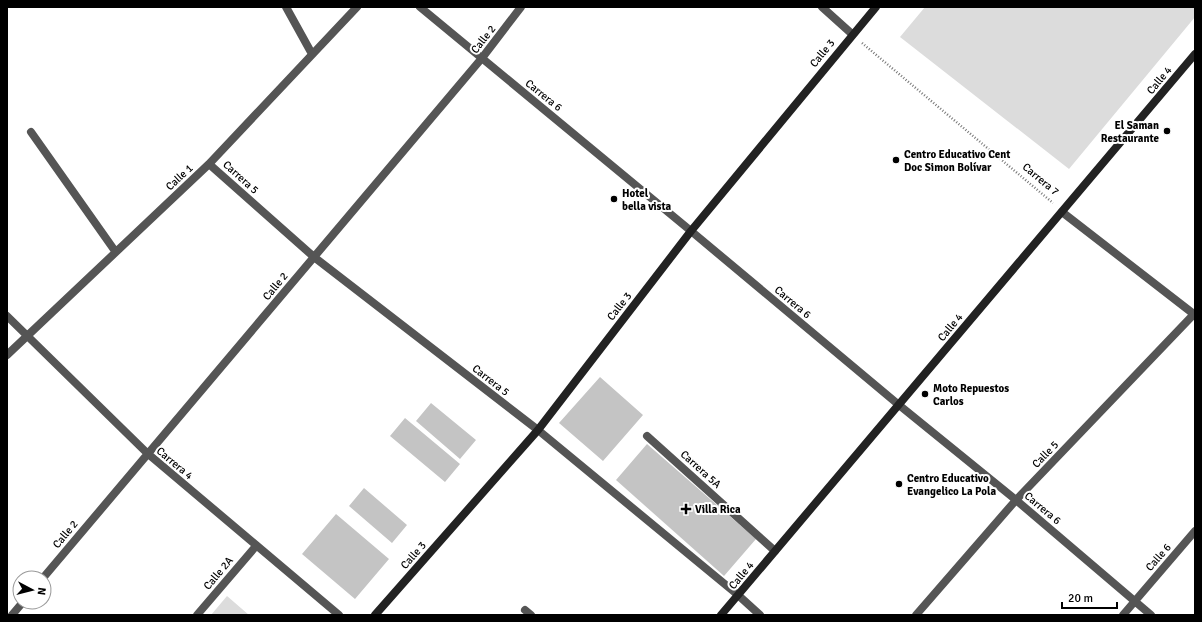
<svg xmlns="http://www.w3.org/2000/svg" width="1202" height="622" viewBox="0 0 1202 622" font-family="Signika,sans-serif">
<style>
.green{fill:#dcdcdc}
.building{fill:#c4c4c4}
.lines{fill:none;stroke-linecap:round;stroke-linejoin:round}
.path{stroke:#777;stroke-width:2.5;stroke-dasharray:1 2;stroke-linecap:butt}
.street{stroke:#555;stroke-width:8}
.secondary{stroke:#222;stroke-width:8}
.poi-dot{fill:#000;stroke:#fff;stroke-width:1.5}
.labels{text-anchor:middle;stroke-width:4;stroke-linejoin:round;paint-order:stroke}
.street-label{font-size:11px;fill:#000;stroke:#fff}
.poi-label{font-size:11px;font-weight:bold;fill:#000;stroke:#fff;text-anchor:start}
</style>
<rect width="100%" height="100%" fill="#fff"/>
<path class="green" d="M 925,7 L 1195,7 L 1195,17 L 1069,169 L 900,37 Z
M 227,596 L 249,615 L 211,615 Z"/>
<path class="building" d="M 600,377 L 643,415 L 603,461 L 559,423 Z
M 431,403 L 476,440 L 460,459 L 416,421 Z
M 405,418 L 460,464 L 445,482 L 390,436 Z
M 647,444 L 756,539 L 724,576 L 616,480 Z
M 364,488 L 407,525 L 392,543 L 349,506 Z
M 336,514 L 389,559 L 355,599 L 302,554 Z"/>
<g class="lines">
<path class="path" d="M 862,43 L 1053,203"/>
<path class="street" d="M 286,7 L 312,54
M 420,7 L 691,231 L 899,405 L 1016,500 L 1151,615
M 822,7 L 852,34
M 31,132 L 115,251
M 209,164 L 314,257 L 538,430 L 738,595 L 760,615
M 1062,212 L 1195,315
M 7,316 L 147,453 L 339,615
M 7,355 L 209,164 L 357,7
M 647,436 L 775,551
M 43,578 L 482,58 L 521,7
M 525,610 L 531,615
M 12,615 L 23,602
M 197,615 L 256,546
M 916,615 L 1016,500 L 1195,313
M 1123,615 L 1195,531"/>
<path class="secondary" d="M 375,615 L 538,430 L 691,231 L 876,7
M 721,615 L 1195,54"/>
</g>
<g class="poi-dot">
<circle cx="1167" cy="131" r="4"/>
<circle cx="896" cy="160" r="4"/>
<circle cx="614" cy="199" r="4"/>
<circle cx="925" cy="394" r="4"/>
<circle cx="899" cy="484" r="4"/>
<path d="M684 503h4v4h4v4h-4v4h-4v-4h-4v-4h4z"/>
</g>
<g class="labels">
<g class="street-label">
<text transform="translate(483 39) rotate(-52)" y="4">Calle 2</text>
<text transform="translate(822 53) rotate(-51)" y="4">Calle 3</text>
<text transform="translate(1159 80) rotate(-50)" y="4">Calle 4</text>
<text transform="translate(544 95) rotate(39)" y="4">Carrera 6</text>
<text transform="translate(179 177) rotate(-43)" y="4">Calle 1</text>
<text transform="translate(241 177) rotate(42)" y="4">Carrera 5</text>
<text transform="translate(1041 179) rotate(40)" y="4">Carrera 7</text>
<text transform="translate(275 286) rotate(-50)" y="4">Calle 2</text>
<text transform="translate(793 302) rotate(40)" y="4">Carrera 6</text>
<text transform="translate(619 306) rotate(-52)" y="4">Calle 3</text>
<text transform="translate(950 327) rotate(-50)" y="4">Calle 4</text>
<text transform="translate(491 380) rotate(38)" y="4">Carrera 5</text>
<text transform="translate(1045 454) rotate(-46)" y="4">Calle 5</text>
<text transform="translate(175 463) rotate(40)" y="4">Carrera 4</text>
<text transform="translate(701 469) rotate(42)" y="4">Carrera 5A</text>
<text transform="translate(1043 508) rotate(40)" y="4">Carrera 6</text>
<text transform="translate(65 534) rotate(-50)" y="4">Calle 2</text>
<text transform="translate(413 555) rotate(-49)" y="4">Calle 3</text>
<text transform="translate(1158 557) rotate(-49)" y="4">Calle 6</text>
<text transform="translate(218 573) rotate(-50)" y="4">Calle 2A</text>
<text transform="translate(741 575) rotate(-50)" y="4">Calle 4</text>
</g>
<g class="poi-label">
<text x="1159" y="129" text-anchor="end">El Saman<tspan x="1159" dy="13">Restaurante</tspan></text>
<text x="904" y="158">Centro Educativo Cent<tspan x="904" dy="13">Doc Simon Bolívar</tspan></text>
<text x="622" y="197">Hotel<tspan x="622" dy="13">bella vista</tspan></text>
<text x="933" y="392">Moto Repuestos<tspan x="933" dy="13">Carlos</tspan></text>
<text x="907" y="482">Centro Educativo<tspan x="907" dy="13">Evangelico La Pola</tspan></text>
<text x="695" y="513">Villa Rica</text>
</g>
</g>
<rect width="1202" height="622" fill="none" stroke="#000000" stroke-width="16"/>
<g transform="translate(32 590) rotate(97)"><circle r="19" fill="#ffffff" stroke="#999999"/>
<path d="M0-3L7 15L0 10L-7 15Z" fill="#000000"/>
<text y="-6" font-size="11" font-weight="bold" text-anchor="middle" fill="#000000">N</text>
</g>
<path d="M1062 602v6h55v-6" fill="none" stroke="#000000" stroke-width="2"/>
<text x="1068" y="602" font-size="12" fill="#000000" stroke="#ffffff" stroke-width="3" paint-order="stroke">20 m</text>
</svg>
